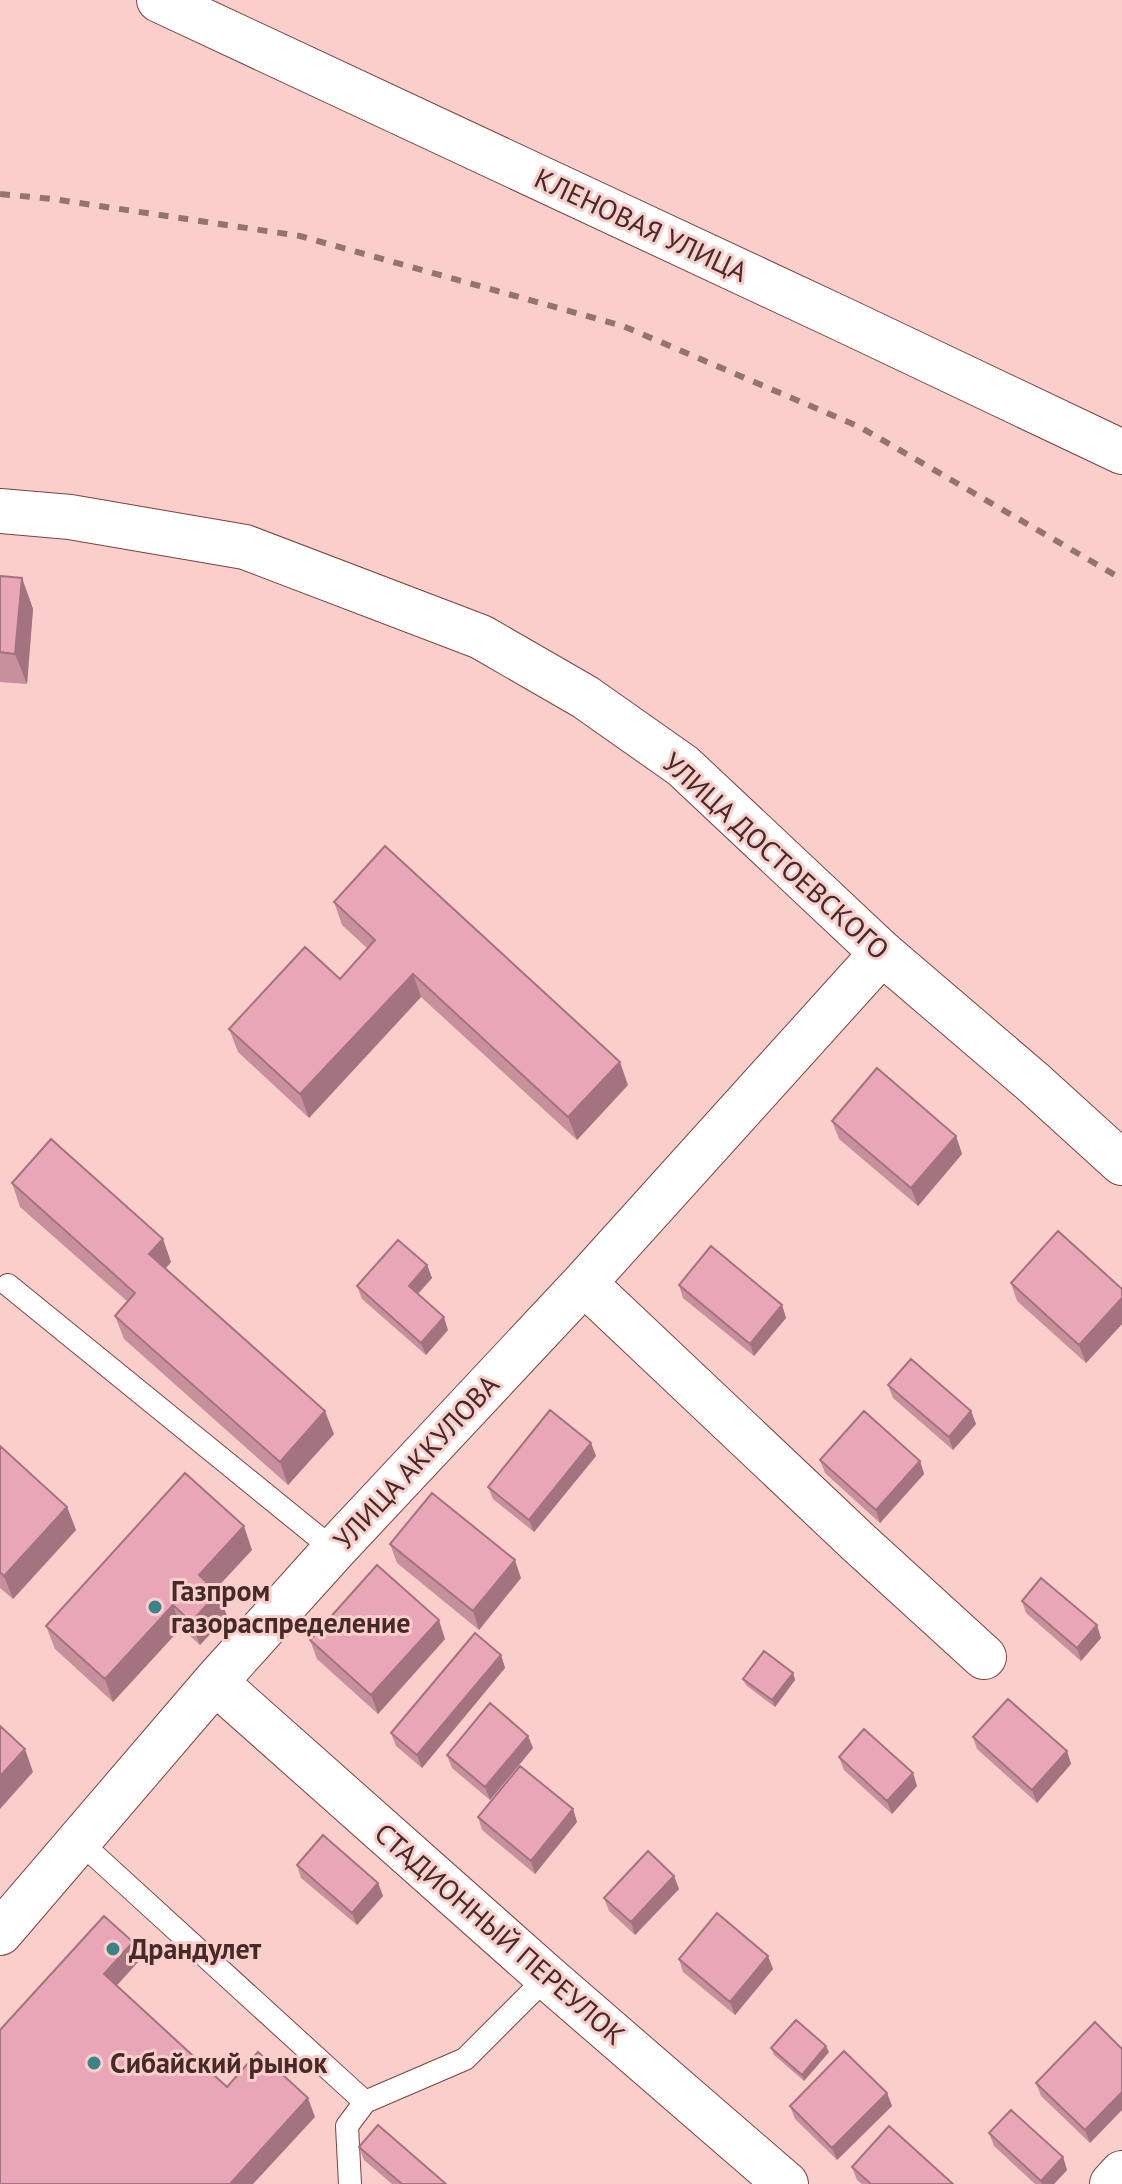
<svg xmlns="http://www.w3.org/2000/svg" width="1122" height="2184" viewBox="0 0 1122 2184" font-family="'PT Sans',sans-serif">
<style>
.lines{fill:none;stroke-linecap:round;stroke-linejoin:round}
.service-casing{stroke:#7c423f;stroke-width:24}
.minor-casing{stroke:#7c423f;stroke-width:46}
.tertiary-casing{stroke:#7c423f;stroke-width:46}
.secondary-casing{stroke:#7c423f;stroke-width:46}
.service{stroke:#fff;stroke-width:22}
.minor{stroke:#fff;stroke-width:44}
.tertiary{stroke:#fff;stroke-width:44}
.secondary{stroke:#fff;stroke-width:44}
.rail{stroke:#957371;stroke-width:6;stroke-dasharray:10 10;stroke-linecap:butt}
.wall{fill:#c88f9d}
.shaded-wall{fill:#a3747f}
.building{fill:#e9a6b6;stroke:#a3747f;stroke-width:2}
.poi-dot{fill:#3b838a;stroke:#f9cecb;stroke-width:3}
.labels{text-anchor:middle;stroke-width:6;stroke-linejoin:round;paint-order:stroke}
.street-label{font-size:28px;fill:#452a28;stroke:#f9cecb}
.poi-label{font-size:28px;font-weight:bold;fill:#452a28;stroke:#f9cecb;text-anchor:start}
</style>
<rect width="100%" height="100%" fill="#f9cecb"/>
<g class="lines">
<g class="service-casing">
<path id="service" d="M 8,1285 L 334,1550
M 79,1841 L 365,2102
M 350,2184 L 347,2126 L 365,2102 L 465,2059 L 547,1977"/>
</g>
<g class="minor-casing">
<path id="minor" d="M 584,1283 L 858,1542 L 984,1657
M 215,1682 L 547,1977 L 786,2184
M 0,1933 L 215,1682 L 334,1550 L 584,1283 L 882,953"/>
</g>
<g class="tertiary-casing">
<path id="tertiary" d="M 1112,2184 L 1122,2173"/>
</g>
<g class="secondary-casing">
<path id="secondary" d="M 159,0 L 844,320 L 1122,452
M 0,511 L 70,517 L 245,547 L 481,637 L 585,697 L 683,766 L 882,953 L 1034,1083 L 1122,1163"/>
</g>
<use href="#service" class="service"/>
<use href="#minor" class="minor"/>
<use href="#tertiary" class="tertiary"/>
<use href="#secondary" class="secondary"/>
<path class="rail" d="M 0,194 L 53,199 L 300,236 L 623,326 L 860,427 L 1122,579"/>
</g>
<path class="wall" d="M 0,576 L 22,578 L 33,609 L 27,684 L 0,682 Z
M 334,902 L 628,1085 L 577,1140 L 421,997 L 309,1118 L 238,1052 L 229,1029 L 340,979 L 368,949 L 342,925 Z
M 832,1121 L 956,1136 L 962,1154 L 918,1206 L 839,1139 Z
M 12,1183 L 171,1262 L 166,1268 L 334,1434 L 288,1485 L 124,1339 L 115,1316 L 128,1302 L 20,1207 Z
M 427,1265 L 432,1278 L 418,1294 L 448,1330 L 426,1355 L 362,1299 L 357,1286 Z
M 1011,1283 L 1122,1289 L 1122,1324 L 1086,1363 L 1017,1301 Z
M 679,1285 L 782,1305 L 786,1318 L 754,1356 L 683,1298 Z
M 888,1385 L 971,1411 L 976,1424 L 953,1450 L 893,1398 Z
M 591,1443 L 596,1456 L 534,1532 L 493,1499 L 488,1487 Z
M 0,1446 L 67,1507 L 76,1530 L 13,1599 L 0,1588 Z
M 820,1460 L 920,1461 L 924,1474 L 880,1523 L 825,1473 Z
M 390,1544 L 521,1578 L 479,1630 L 397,1563 Z
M 252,1550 L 215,1590 L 227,1616 L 200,1645 L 181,1628 L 113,1702 L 55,1649 L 46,1626 Z
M 1022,1601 L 1101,1638 L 1081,1661 L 1026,1613 Z
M 445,1639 L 378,1714 L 317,1659 L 310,1640 Z
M 501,1655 L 505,1668 L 422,1768 L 396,1746 L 391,1733 Z
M 793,1673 L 795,1680 L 775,1707 L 746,1685 L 743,1679 Z
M 528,1736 L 533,1748 L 490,1800 L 452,1768 L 447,1755 Z
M 973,1737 L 1067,1751 L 1071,1764 L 1037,1803 L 977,1749 Z
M 839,1757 L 913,1773 L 917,1786 L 892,1814 L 844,1770 Z
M 573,1809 L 577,1822 L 535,1874 L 482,1830 L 478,1817 Z
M 297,1865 L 378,1883 L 383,1896 L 357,1925 L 301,1878 Z
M 674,1876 L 679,1889 L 635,1935 L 609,1911 L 604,1898 Z
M 768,1956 L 773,1969 L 735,2015 L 683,1972 L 679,1959 Z
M 771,2048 L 829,2052 L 804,2081 L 774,2055 Z
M 1122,2049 L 1090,2143 L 1041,2096 L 1036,2083 Z
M 887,2093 L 892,2106 L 837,2160 L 795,2119 L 790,2106 Z
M 989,2133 L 1063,2157 L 1067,2170 L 1054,2184 L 1035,2184 L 994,2146 Z
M 359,2147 L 446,2184 L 392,2184 L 364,2160 Z
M 852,2167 L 953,2184 L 862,2184 L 857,2180 Z"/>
<path class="shaded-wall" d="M 22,578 L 33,609 L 27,684 L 15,654 Z
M 413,974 L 421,997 L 309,1118 L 300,1094 Z
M 620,1062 L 628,1085 L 577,1140 L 568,1117 Z
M 956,1136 L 962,1154 L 918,1206 L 911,1188 Z
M 163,1239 L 171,1262 L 158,1277 L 149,1254 Z
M 427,1265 L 432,1278 L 413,1299 L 409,1286 Z
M 1122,1298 L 1122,1324 L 1086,1363 L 1079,1345 Z
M 782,1305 L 786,1318 L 754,1356 L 750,1344 Z
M 444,1317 L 448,1330 L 426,1355 L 421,1343 Z
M 325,1411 L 334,1434 L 288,1485 L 280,1462 Z
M 971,1411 L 976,1424 L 953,1450 L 949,1437 Z
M 591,1443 L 596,1456 L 534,1532 L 529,1520 Z
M 920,1461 L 924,1474 L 880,1523 L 876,1510 Z
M 67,1507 L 76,1530 L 13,1599 L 4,1576 Z
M 244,1526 L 252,1550 L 207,1598 L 199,1575 Z
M 515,1560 L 521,1578 L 479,1630 L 473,1611 Z
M 218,1593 L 227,1616 L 200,1645 L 191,1622 Z
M 173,1605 L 181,1628 L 113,1702 L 105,1679 Z
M 439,1620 L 445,1639 L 378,1714 L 371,1695 Z
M 1097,1625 L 1101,1638 L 1081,1661 L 1077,1648 Z
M 501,1655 L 505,1668 L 422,1768 L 417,1755 Z
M 793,1673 L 795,1680 L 775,1707 L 772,1700 Z
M 528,1736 L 533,1748 L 490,1800 L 485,1787 Z
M 25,1749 L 33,1772 L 0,1809 L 0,1776 Z
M 1067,1751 L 1071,1764 L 1037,1803 L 1032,1790 Z
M 913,1773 L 917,1786 L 892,1814 L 887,1801 Z
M 573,1809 L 577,1822 L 535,1874 L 531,1861 Z
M 674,1876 L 679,1889 L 635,1935 L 631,1922 Z
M 378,1883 L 383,1896 L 357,1925 L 352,1913 Z
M 133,1942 L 140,1960 L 110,1993 L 104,1974 Z
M 768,1956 L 773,1969 L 735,2015 L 730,2002 Z
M 826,2046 L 829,2052 L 804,2081 L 802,2075 Z
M 1122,2092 L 1122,2110 L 1090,2143 L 1085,2130 Z
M 887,2093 L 892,2106 L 837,2160 L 832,2148 Z
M 308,2098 L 315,2117 L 253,2184 L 230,2184 Z
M 1063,2157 L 1067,2170 L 1054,2184 L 1042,2184 L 1041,2181 Z"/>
<path class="building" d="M 0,576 L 22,578 L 15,654 L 0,652 Z
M 385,846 L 620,1062 L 568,1117 L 413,974 L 300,1094 L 229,1029 L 305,947 L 340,979 L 375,940 L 334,902 Z
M 877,1068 L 956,1136 L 911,1188 L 832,1121 Z
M 51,1139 L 163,1239 L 149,1254 L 325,1411 L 280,1462 L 115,1316 L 135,1293 L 12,1183 Z
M 1058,1231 L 1122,1289 L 1122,1298 L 1079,1345 L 1011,1283 Z
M 398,1240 L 427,1265 L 409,1286 L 444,1317 L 421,1343 L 357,1286 Z
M 711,1246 L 782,1305 L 750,1344 L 679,1285 Z
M 911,1359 L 971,1411 L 949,1437 L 888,1385 Z
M 550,1410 L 591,1443 L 529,1520 L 488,1487 Z
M 864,1411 L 920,1461 L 876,1510 L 820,1460 Z
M 0,1446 L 67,1507 L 4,1576 L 0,1572 Z
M 185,1473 L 244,1526 L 199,1575 L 218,1593 L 191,1622 L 173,1605 L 105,1679 L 46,1626 Z
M 432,1493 L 515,1560 L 473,1611 L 390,1544 Z
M 377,1565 L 439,1620 L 371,1695 L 310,1640 Z
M 1041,1578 L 1097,1625 L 1077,1648 L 1022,1601 Z
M 475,1633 L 501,1655 L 417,1755 L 391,1733 Z
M 764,1651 L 793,1673 L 772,1700 L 743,1679 Z
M 1008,1699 L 1067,1751 L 1032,1790 L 973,1737 Z
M 490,1703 L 528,1736 L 485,1787 L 447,1755 Z
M 0,1726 L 25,1749 L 0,1776 Z
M 864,1729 L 913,1773 L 887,1801 L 839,1757 Z
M 520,1766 L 573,1809 L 531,1861 L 478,1817 Z
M 323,1835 L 378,1883 L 352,1913 L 297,1865 Z
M 648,1851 L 674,1876 L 631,1922 L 604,1898 Z
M 717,1913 L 768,1956 L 730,2002 L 679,1959 Z
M 104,1916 L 133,1942 L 104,1974 L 227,2087 L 258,2052 L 308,2098 L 230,2184 L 0,2184 L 0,2030 Z
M 796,2020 L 826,2046 L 802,2075 L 771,2048 Z
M 1095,2022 L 1122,2049 L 1122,2092 L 1085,2130 L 1036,2083 Z
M 844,2051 L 887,2093 L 832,2148 L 790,2106 Z
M 1011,2110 L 1063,2157 L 1041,2181 L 989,2133 Z
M 378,2125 L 446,2184 L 402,2184 L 359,2147 Z
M 889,2126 L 953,2184 L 871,2184 L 852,2167 Z"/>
<g class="poi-dot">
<circle cx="155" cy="1607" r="8"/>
<circle cx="113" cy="1949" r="8"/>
<circle cx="94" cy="2063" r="8"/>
</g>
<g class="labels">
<g class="street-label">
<text transform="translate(641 225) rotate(25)" y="10">КЛЕНОВАЯ УЛИЦА</text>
<text transform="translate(776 856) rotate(42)" y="10">УЛИЦА ДОСТОЕВСКОГО</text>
<text transform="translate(416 1462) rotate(-47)" y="10">УЛИЦА АККУЛОВА</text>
<text transform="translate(500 1934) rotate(41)" y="10">СТАДИОННЫЙ ПЕРЕУЛОК</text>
</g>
<g class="poi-label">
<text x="171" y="1601">Газпром<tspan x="171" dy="32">газораспределение</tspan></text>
<text x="129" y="1959">Драндулет</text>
<text x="110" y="2073">Сибайский рынок</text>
</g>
</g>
</svg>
